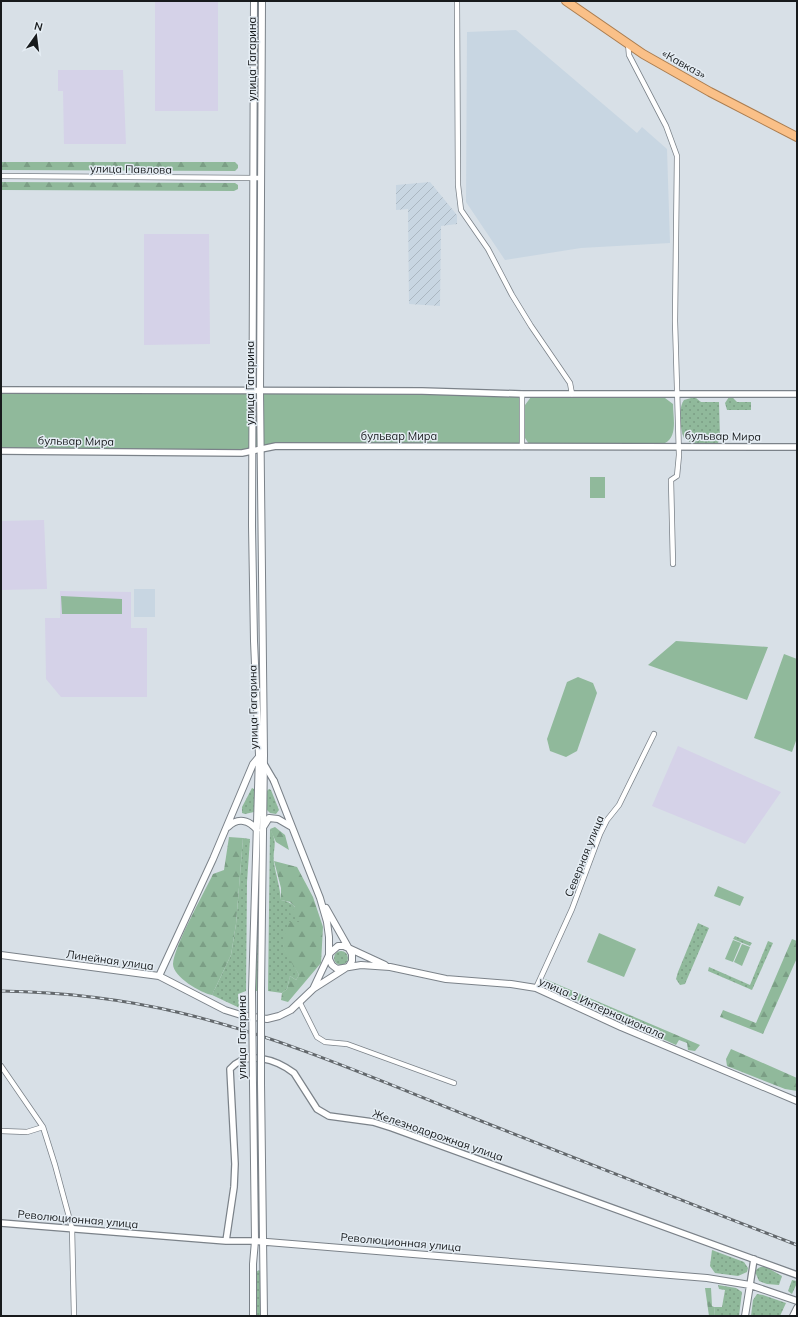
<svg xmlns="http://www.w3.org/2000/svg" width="798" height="1317" viewBox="0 0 798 1317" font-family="Mulish,sans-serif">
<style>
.built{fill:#c8d6e2}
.industrial{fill:url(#industrial-furrows)}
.education{fill:#d5d2e8}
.grass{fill:url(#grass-dots)}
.forest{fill:url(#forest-firs)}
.green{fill:#90b99b}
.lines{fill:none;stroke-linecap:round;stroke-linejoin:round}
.minor-casing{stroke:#7b8289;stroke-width:6}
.tertiary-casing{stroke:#7b8289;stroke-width:8}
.secondary-casing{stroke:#7b8289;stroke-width:8}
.trunk-casing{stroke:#aa7c4f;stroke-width:10}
.minor{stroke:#fff;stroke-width:4.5}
.tertiary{stroke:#fff;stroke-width:5.5}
.secondary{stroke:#fff;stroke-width:6}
.trunk{stroke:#fac088;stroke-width:8}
.rail-casing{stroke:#63686c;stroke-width:3}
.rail{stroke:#e5edf4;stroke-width:1.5;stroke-dasharray:4.5;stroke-linecap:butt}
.secondary-bridge-casing{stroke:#7b8289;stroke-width:8;stroke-linecap:butt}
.secondary-bridge{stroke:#fff;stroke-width:6}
.labels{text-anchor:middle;stroke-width:3;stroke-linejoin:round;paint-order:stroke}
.street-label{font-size:11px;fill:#171a1c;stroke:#e5edf4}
</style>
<defs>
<pattern id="industrial-furrows" width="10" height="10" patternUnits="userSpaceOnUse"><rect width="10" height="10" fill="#c8d6e2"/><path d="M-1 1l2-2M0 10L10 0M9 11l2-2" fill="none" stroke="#abb7c1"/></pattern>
<pattern id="grass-dots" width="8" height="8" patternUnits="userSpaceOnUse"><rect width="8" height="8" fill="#90b99b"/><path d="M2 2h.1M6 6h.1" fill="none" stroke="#7b9e85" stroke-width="1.8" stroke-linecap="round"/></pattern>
<pattern id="forest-firs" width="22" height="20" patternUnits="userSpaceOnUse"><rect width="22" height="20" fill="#90b99b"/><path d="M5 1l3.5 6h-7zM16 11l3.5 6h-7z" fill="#7b9e85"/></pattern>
</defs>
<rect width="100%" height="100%" fill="#d8e0e7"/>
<path class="built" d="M 516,30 L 637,133 L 642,127 L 667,149 L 670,243 L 581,248 L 505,260 L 466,202 L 467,32 Z
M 134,589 L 155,589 L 155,617 L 134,617 Z"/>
<path class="industrial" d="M 430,182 L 457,215 L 457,224 L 441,226 L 440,306 L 409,304 L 408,209 L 396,210 L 396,185 Z"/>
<path class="education" d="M 155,1 L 218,1 L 218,111 L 155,111 Z
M 58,70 L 123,70 L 126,144 L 64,144 L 63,91 L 58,91 Z
M 144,234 L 209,234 L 210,344 L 144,345 Z
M 44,520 L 47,589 L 1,590 L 1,521 Z
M 60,591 L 131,592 L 131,628 L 147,628 L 147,697 L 61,697 L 46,679 L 45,618 L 60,618 Z
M 678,746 L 781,792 L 745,844 L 652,806 Z"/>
<path class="grass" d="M 729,397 L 733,398 L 737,402 L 751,402 L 751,410 L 727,410 L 725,403 Z
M 691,398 L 696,398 L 701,402 L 719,402 L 720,438 L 718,443 L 693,444 L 684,438 C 680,429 678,408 684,400 Z
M 252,788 L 256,790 L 254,812 L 245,814 L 242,813 L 242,807 Z
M 269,789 L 271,790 L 279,810 L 276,814 L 270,813 L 266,809 L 267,791 Z
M 270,829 C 279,844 272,848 274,863 C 276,875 280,887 281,900 C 296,903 296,909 303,922 C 269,943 287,948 299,975 L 296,980 L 290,976 L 287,989 L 282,993 L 268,991 Z
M 243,838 L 250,839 L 247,882 L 246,991 L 238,994 L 239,1004 L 244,1010 L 212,995 L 231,955 L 236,924 Z
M 259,844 L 261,844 L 258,991 L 255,991 Z
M 698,923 L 709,928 L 685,984 L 680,985 L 676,979 L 678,972 Z
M 735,936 L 752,943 L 750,946 L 733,939 Z
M 768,941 L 773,943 L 752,990 L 708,971 L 709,967 L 750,985 Z
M334 958a7 7 0 1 1 14 0a7 7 0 1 1-14 0Z
M 255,1084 L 259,1084 L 261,1215 L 258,1215 Z
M 712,1250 L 744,1262 L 748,1268 L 747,1272 L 738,1276 L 715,1273 L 710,1266 Z
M 766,1267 L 782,1276 L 779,1285 L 767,1284 L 759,1281 L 756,1274 L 754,1274 C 756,1268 760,1266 766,1267 Z
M 259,1270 L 261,1272 L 261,1316 L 256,1316 L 256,1272 Z
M 792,1280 L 797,1281 L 797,1283 L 792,1294 L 788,1291 Z
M 718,1285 L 736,1288 L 742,1292 L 739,1316 L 715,1316 L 714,1307 L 722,1307 L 725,1290 L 719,1289 Z
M 757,1294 L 763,1295 L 786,1303 L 780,1316 L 751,1316 L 753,1300 Z"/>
<path class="forest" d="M 1,162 L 235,162 L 238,165 L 238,168 L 235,171 L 1,170 Z
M 1,182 L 235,183 L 238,185 L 238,189 L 234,191 L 1,190 Z
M 275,827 L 285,835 L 289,850 L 276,842 L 270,829 Z
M 229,837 L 243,838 L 236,924 L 231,955 L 212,995 C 201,993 173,977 173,964 C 174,946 204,893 213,874 L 224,870 Z
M 274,861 L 297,867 L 313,897 L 323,927 L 321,963 L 288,1002 L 281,1000 L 282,993 L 287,989 L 290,976 L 296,980 L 299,975 C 294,965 281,951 283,940 C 284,934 288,930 288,922 L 302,922 L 290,914 L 295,907 L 290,902 L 281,900 L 281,888 Z
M 792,939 L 797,941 L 797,958 L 763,1034 L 720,1017 L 723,1010 L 756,1023 Z
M 545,979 L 700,1045 L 695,1051 L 688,1050 L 687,1043 L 679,1040 L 676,1045 L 548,987 L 545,985 Z
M 731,1049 L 797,1078 L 797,1091 L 785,1089 L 727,1066 L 726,1059 Z
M 705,1288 L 711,1288 L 712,1306 L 714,1307 L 715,1316 L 709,1316 Z"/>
<path class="green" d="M 1,390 L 522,394 L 522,447 L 277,446 L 257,451 L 1,451 Z
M 531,397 L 665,398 L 673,404 C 673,417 678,436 665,443 L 529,444 L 525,438 L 525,405 Z
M 590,477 L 605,477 L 605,498 L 590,498 Z
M 61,596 L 122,599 L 122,614 L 62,614 Z
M 676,641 L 768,647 L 747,700 L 648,665 Z
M 784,654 L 797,659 L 797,738 L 792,752 L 754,738 Z
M 578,677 L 593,683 L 597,693 L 577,751 L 566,757 L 550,751 L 547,739 L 567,682 Z
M 718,886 L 744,897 L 740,906 L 714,896 Z
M 599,933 L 636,949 L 624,977 L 587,962 Z
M 733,940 L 741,943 L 733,962 L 725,959 Z
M 742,944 L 750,947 L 742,966 L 734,962 Z"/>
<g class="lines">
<g class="minor-casing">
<path id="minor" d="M 457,1 L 458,185 L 461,210 L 488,249 L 512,295 L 531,326 L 570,383 L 572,394
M 628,43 L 629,55 L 666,126 L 677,156 L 675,321 L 679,455 L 677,476 L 671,480 L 673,564
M 1,176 L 261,178
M 522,394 L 522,447
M 536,988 L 572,909 L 600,834 L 607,820 L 619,805 L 654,734
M 300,1003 L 317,1037 L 325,1042 L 347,1044 L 454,1083
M 1,1066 L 43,1127 L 55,1165 L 72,1228 L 74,1316
M 1,1131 L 27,1132 L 43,1127"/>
</g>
<g class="tertiary-casing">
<path id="tertiary" d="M 1,390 L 422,391 L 522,394 L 797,394
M 1,451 L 242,453 L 276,446 L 797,447
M 264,764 L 274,781
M 1,1223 L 226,1241 L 255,1241
M 226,1241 L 234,1187 L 235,1164 L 230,1069 C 247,1049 277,1060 294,1073 L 317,1109 L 329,1116 L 373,1122 L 392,1128 L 797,1275
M 750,1285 L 754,1259"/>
</g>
<g class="secondary-casing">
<path id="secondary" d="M 274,781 L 320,898 L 327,922 L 329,937 L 329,959 L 332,965 L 337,969 L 361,965 L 390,967 L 446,979 L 511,984 L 536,988 L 621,1027 L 797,1101
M 264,826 L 269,818 L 278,819 L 290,826
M 228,827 C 238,817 249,820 257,830
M 1,955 L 159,976 L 225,1010 L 241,1015 L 267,1019 L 279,1016 L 291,1010 L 313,989 L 349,966 L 352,961 L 352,954 L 326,908
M 159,976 L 213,859 L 253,764 L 258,758
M 314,987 L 330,953 L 338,946 L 344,946 L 385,965
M 252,991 L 259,755 L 254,641 L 252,526 L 254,1
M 261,991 L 264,755 L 260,391 L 262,1
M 261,1083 L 264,1316
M 253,1084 L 255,1241 L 253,1264 L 253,1316
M 255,1241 L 707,1278 L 750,1285 L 797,1301
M 745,1316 L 750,1285
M 793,1316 L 797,1308"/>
</g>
<g class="trunk-casing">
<path id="trunk" d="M 566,1 L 643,54 L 710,92 L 797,137"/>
</g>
<use href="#minor" class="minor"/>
<use href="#tertiary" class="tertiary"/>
<use href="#secondary" class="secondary"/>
<use href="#trunk" class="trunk"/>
<g class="rail-casing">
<path id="rail" d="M 1,991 C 61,992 123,999 181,1013 C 281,1037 376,1079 471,1117 C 579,1160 688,1203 797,1245"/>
</g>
<use href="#rail" class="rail"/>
<g class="secondary-bridge-casing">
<path id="secondary-bridge" d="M 252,991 L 253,1084
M 261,991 L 261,1083"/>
</g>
<use href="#secondary-bridge" class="secondary-bridge"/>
</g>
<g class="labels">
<g class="street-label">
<text transform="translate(252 59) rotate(-90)" y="4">улица Гагарина</text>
<text transform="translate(684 64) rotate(29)" y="4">«Кавказ»</text>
<text transform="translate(131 169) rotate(1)" y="4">улица Павлова</text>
<text transform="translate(250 383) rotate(-90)" y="4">улица Гагарина</text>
<text x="399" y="440">бульвар Мира</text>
<text transform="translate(723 436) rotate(1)" y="4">бульвар Мира</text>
<text transform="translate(76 441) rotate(1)" y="4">бульвар Мира</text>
<text transform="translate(253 707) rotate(-91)" y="4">улица Гагарина</text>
<text transform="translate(584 856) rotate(-68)" y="4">Северная улица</text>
<text transform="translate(110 960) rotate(8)" y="4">Линейная улица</text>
<text transform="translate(602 1008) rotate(24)" y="4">улица 3 Интернационала</text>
<text transform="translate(242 1037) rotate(-90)" y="4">улица Гагарина</text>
<text transform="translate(438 1135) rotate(19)" y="4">Железнодорожная улица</text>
<text transform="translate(78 1219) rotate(5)" y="4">Революционная улица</text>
<text transform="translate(401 1242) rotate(5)" y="4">Революционная улица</text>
</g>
</g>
<rect width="798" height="1317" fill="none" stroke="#171a1c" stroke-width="4"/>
<g transform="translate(36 36) rotate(14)" stroke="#e5edf4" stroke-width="3" paint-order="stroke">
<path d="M0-3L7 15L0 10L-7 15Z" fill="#171a1c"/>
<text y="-6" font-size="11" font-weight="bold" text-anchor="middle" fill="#171a1c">N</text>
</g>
</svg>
